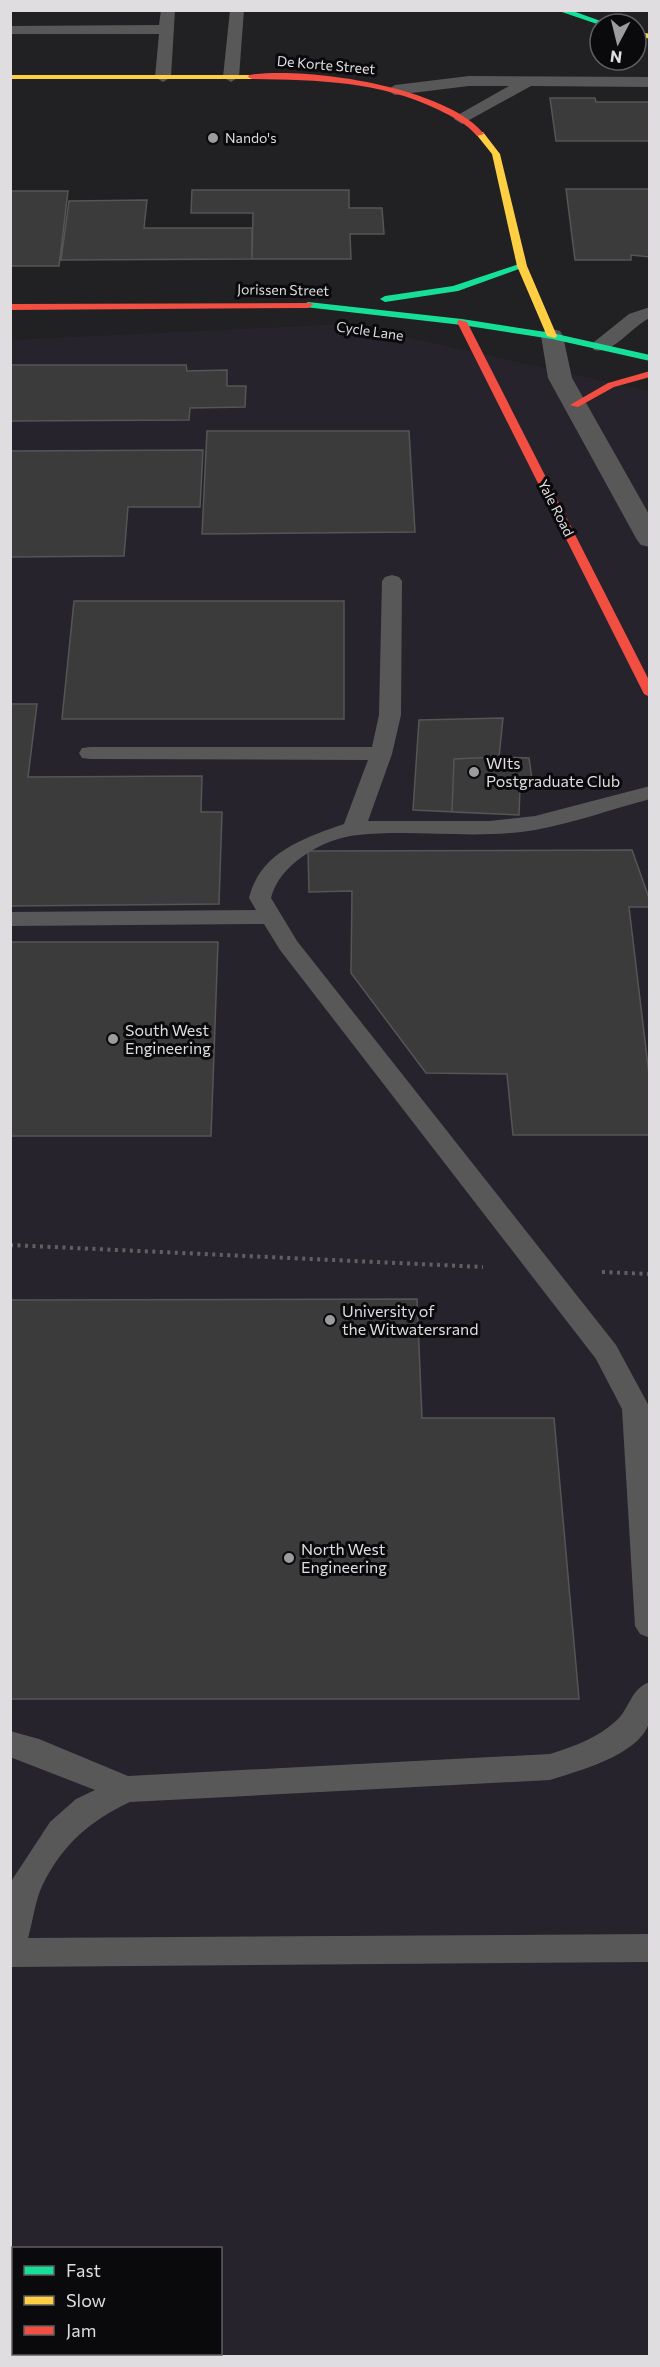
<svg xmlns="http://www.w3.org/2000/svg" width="660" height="2367" viewBox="0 0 660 2367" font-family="Commissioner,sans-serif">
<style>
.built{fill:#27232c;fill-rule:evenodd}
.building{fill:#3b3b3b;stroke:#565556;stroke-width:1.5}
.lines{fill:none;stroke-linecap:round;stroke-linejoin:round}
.path{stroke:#616061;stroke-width:4;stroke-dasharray:3 4.5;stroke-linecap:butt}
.lane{fill:#595859;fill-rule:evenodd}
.street{fill:#595859;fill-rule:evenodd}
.fast{fill:#16e098;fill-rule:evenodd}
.slow{fill:#ffcf43;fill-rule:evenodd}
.jam{fill:#f24e42;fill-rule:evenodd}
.poi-dot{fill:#9c9b9e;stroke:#0a090b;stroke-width:2}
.labels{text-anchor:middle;stroke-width:6;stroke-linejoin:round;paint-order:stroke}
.far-street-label{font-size:14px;fill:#dfdde0;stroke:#0a090b}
.far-poi-label{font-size:14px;fill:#dfdde0;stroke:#0a090b;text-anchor:start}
.poi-label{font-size:16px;fill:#dfdde0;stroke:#0a090b;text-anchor:start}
</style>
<rect width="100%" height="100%" fill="#212022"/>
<path class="built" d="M 346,324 L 649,391 L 649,2356 L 11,2356 L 10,340 ZM 14,2248 L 220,2248 L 220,2354 L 14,2354 Z"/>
<path class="building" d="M 550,98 L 595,98 L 596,102 L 650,102 L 650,141 L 556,141 Z
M 566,189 L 650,189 L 650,257 L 631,255 L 631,260 L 575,260 Z
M 192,190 L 349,190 L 349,208 L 382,208 L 384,234 L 350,234 L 351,259 L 252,259 L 253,213 L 191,213 Z
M 10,191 L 68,191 L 59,266 L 10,266 Z
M 147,200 L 144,228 L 252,228 L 252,259 L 61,260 L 69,201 Z
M 10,365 L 186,365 L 187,371 L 227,370 L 227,386 L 246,386 L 245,407 L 190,408 L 189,420 L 10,421 Z
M 207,431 L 409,431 L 415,532 L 202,534 Z
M 203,450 L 200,507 L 128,507 L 124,556 L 10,557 L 10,451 Z
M 74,601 L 344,601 L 344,719 L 62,719 Z
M 10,704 L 37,704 L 28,777 L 202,776 L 201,812 L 222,812 L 219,904 L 10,906 Z
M 503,718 L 499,757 L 529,758 L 533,787 L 520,787 L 519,815 L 413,810 L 419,720 Z
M 499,757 L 529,758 L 533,787 L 520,787 L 519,815 L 452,812 L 454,759 Z
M 632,850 L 650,901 L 650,907 L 629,907 L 650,1083 L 650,1135 L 513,1135 L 507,1074 L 426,1073 L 351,973 L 352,891 L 309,892 L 308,851 Z
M 10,942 L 218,942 L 211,1136 L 10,1136 Z
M 417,1299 L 422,1418 L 554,1418 L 579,1699 L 10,1699 L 10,1300 Z"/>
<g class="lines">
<path class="path" d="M 10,1245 L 483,1267
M 602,1272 L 650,1274"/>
<path class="lane" d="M 161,10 L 175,10 L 171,77 L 163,82 L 155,77 L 159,34 L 10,34 L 10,26 L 159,25 Z
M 230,10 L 244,10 L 239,77 L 231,82 L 223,77 Z
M 469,76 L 650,77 L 650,87 L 531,86 L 462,124 L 454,119 L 456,116 L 509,86 L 469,86 L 395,95 L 387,90 L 395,85 Z
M 650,307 L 650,318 C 632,326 613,355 594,350 L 591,346 L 594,342 L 629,314 Z
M 392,575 L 399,577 L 402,581 L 401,715 L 392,754 L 368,821 L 489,821 L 535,816 L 650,786 L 650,799 C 612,809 574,823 535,830 C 476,840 417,829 358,835 C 324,838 279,864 271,898 L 297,941 L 616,1345 L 650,1408 L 650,1638 L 640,1634 L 635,1626 L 622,1409 L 596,1359 L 280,950 L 264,924 L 10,926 L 10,912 L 256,910 L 249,898 C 260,852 304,838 344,824 L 368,760 L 90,759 L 82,758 L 79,753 L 82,748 L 90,747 L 372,747 L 379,715 L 382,581 L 385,577 Z
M 650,1682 C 650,1694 651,1707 650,1719 C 644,1754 578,1771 550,1780 L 130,1802 C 90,1821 64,1843 43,1884 C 35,1900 33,1921 28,1938 L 650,1934 L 650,1962 L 10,1967 L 12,1880 L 50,1822 L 76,1799 L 95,1790 L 10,1757 L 10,1731 L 39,1739 L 128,1776 L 550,1754 C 575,1746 598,1738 617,1720 C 630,1708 631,1688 650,1682 Z"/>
<path class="street" d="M 552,329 L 560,331 L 563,336 L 572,378 L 650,516 L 650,547 L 641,545 L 637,540 L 548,378 L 541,336 L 544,331 Z"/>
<path class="fast" d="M 556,10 L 570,10 L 609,24 L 600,25 Z
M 519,264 L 527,266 L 458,291 L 385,302 L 380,299 L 385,296 L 453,286 Z
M 308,302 L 462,319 L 552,333 L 650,355 L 650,361 L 552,339 L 462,325 L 305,307 L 303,305 Z"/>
<path class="slow" d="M 636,31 L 650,34 L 650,39 L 636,35 Z
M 10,75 L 252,75 L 256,77 L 252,79 L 10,79 Z
M 477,132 L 483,132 L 500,154 L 527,266 L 557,336 L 555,338 L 547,336 L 517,266 L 492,154 L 476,134 Z"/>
<path class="jam" d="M 249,75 C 306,66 447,87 484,134 L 477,136 C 467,124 453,117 439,110 C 380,81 316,80 252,79 L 248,77 Z
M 311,303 L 313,305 L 308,308 L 10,310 L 10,304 Z
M 459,320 L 467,322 L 650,682 L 650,697 L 644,694 L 457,322 Z
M 650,371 L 650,377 L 614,387 L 578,407 L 570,405 L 608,383 Z"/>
</g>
<g class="poi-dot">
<circle cx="213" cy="138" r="6"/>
<circle cx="474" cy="772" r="6"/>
<circle cx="113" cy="1039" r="6"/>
<circle cx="330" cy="1320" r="6"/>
<circle cx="289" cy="1558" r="6"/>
</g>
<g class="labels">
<g class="far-street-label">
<text transform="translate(326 65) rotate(5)" y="5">De Korte Street</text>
<text transform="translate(283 290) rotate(1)" y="5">Jorissen Street</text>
<text transform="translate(370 331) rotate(8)" y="5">Cycle Lane</text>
<text transform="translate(556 508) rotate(63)" y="5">Yale Road</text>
</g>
<g class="far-poi-label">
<text x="225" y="143">Nando's</text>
</g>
<g class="poi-label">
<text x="486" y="769">WIts<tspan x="486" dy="18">Postgraduate Club</tspan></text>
<text x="125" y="1036">South West<tspan x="125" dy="18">Engineering</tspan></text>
<text x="342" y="1317">University of<tspan x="342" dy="18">the Witwatersrand</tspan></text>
<text x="301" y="1555">North West<tspan x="301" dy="18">Engineering</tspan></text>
</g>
</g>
<rect width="660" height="2367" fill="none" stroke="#dfdde0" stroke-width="24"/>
<rect x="12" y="2247" width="210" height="108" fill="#0a090b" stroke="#5f5e60" stroke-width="1.5"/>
<rect x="24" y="2266" width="30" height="9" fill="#16e098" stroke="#5f5e60" stroke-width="1.5"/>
<text x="66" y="2277" font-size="18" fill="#dfdde0">Fast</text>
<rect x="24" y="2296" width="30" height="9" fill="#ffcf43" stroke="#5f5e60" stroke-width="1.5"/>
<text x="66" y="2307" font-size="18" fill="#dfdde0">Slow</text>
<rect x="24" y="2326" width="30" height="9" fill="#f24e42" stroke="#5f5e60" stroke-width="1.5"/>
<text x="66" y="2337" font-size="18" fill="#dfdde0">Jam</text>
<g transform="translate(618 42) rotate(187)"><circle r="28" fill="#0a090b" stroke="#5f5e60" stroke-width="1.5"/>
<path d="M0-4.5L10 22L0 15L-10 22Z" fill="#9c9b9e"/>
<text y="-9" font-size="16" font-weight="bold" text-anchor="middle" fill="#dfdde0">N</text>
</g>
</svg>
